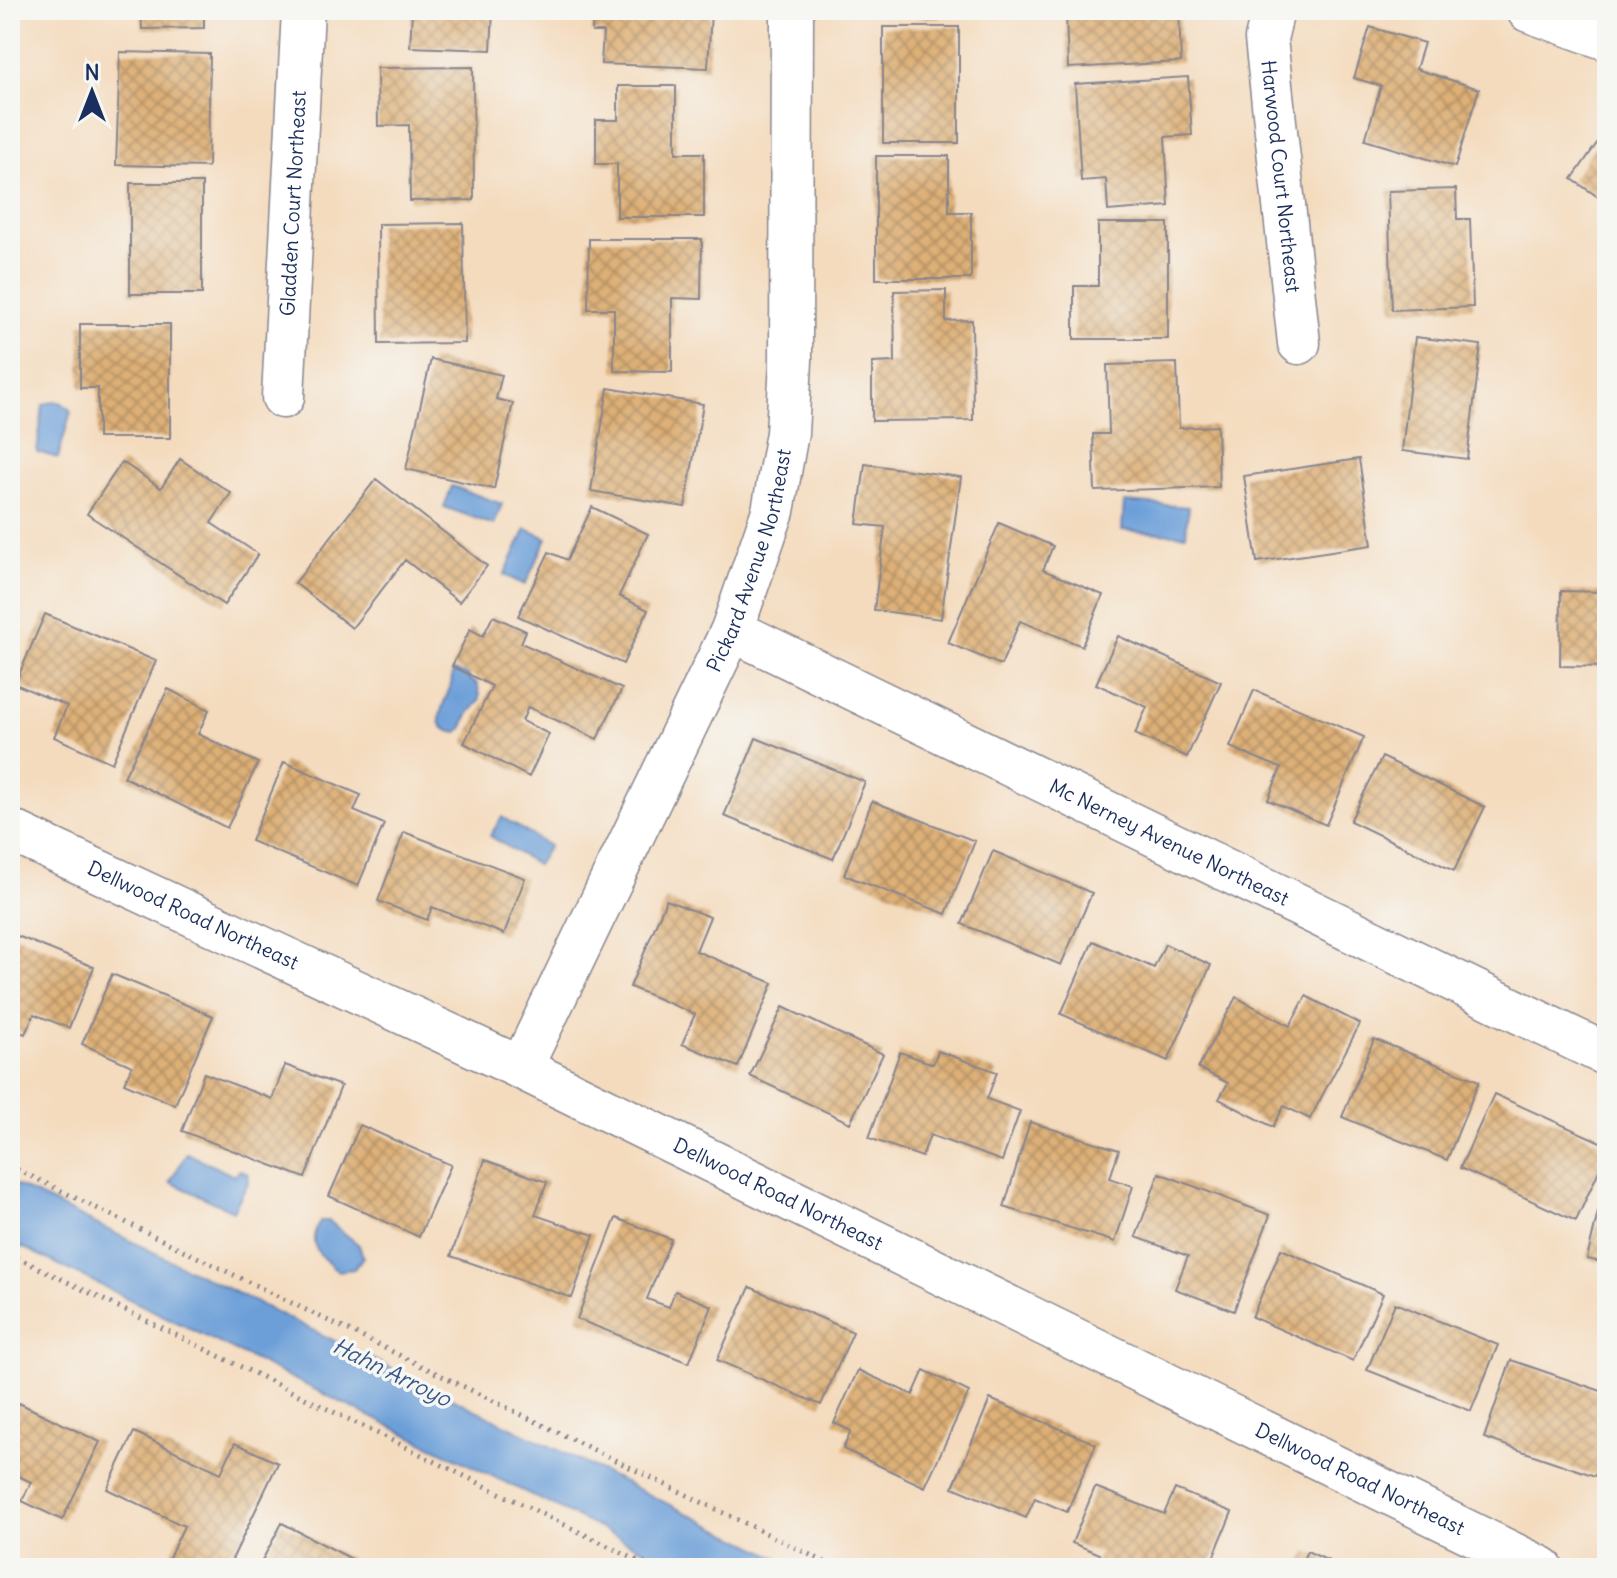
<svg xmlns="http://www.w3.org/2000/svg" width="1617" height="1578" viewBox="0 0 1617 1578" font-family="Delius,sans-serif">
<style>
.water{fill:#6c9fd8;stroke:#44679b;stroke-width:2}
.building{fill:url(#building-cross-hatch)}
.lines{fill:none;stroke-linecap:round;stroke-linejoin:round}
.minor-casing{stroke:#88858e;stroke-width:45}
.tertiary-casing{stroke:#88858e;stroke-width:47}
.path{stroke:#88858e;stroke-width:5;stroke-dasharray:2 6;stroke-linecap:butt}
.minor{stroke:#fff;stroke-width:42}
.tertiary{stroke:#fff;stroke-width:44}
.labels{text-anchor:middle;stroke-width:7;stroke-linejoin:round;paint-order:stroke}
.street-label{font-size:20px;fill:#1b2f5e;stroke:#f6f6f2}
.water-label{font-size:22px;font-style:italic;fill:#375689;stroke:#f6f6f2}
</style>
<defs>
<pattern id="building-cross-hatch" width="8" height="8" patternUnits="userSpaceOnUse" patternTransform="scale(2)"><rect width="8" height="8" fill="#deb077"/><path d="M0 0l8 8M0 8l8-8" fill="none" stroke="#b39065"/></pattern>
</defs>
<rect width="100%" height="100%" fill="#f6f6f2"/>
<filter id="ink" filterUnits="userSpaceOnUse"><feTurbulence type="fractalNoise" baseFrequency=".0125" numOctaves="2"/><feDisplacementMap in="SourceGraphic" scale="16" xChannelSelector="R" yChannelSelector="G"/><feConvolveMatrix kernelMatrix="1 2 1 2 8 2 1 2 1" color-interpolation-filters="sRGB"/></filter>
<filter id="wash" filterUnits="userSpaceOnUse"><feTurbulence type="fractalNoise" baseFrequency=".006" numOctaves="4" result="noise"/><feDisplacementMap in="SourceGraphic" scale="32" xChannelSelector="R" yChannelSelector="G"/><feGaussianBlur stdDeviation="1.8" result="paint"/><feColorMatrix in="noise" values="0 0 0 0 0 0 0 0 0 0 0 0 0 0 0 0 0 1.4 0 .05"/><feComposite in="paint" operator="in"/></filter>
<g filter="url(#wash)">
<rect width="100%" height="100%" fill="#f4dbbe"/>
<path class="water" d="M 54,401 L 62,403 L 71,411 L 58,458 L 37,452 L 43,405 Z
M 452,486 L 502,504 L 494,525 L 444,507 Z
M 1124,502 L 1188,507 L 1186,535 L 1122,530 Z
M 526,529 L 547,538 L 525,585 L 504,575 Z
M 453,671 L 469,676 L 469,679 L 477,684 C 484,704 477,701 468,715 C 464,722 465,727 458,733 C 425,729 446,703 451,684 C 452,679 452,675 453,671 Z
M 502,817 L 549,846 L 537,865 L 490,836 Z
M 187,1153 L 234,1176 L 240,1170 L 248,1174 L 249,1181 L 233,1211 L 170,1182 Z
M 10,1182 L 799,1568 L 681,1568 L 10,1241 Z
M 321,1221 L 329,1221 L 359,1245 L 363,1257 L 354,1269 L 337,1271 C 320,1256 304,1243 321,1221 Z"/>
<g id="blocks">
<path class="building" d="M 141,10 L 204,10 L 204,28 L 142,29 Z
M 412,10 L 493,10 L 491,50 L 410,47 Z
M 593,10 L 711,11 L 708,68 L 601,64 L 603,32 L 592,32 Z
M 878,10 L 941,10 L 940,19 L 877,14 Z
M 1096,10 L 1179,10 L 1181,62 L 1068,68 L 1066,14 L 1096,13 Z
M 883,27 L 959,27 L 959,143 L 883,143 Z
M 1370,27 L 1424,43 L 1416,69 L 1479,89 L 1455,167 L 1365,140 L 1381,86 L 1354,78 Z
M 120,52 L 210,54 L 208,167 L 116,165 Z
M 473,67 L 474,200 L 410,201 L 409,125 L 378,126 L 377,68 Z
M 1188,77 L 1192,135 L 1165,137 L 1169,206 L 1108,211 L 1106,179 L 1081,181 L 1075,84 Z
M 618,86 L 676,86 L 676,153 L 704,153 L 704,217 L 617,217 L 617,164 L 596,164 L 596,120 L 618,120 Z
M 1607,129 L 1607,203 L 1572,179 Z
M 876,156 L 949,156 L 949,212 L 971,212 L 971,279 L 876,279 Z
M 130,183 L 202,183 L 202,294 L 130,294 Z
M 1456,189 L 1457,219 L 1470,219 L 1473,307 L 1392,310 L 1388,191 Z
M 463,223 L 465,343 L 379,344 L 378,224 Z
M 1098,223 L 1168,223 L 1168,339 L 1074,339 L 1074,286 L 1098,286 Z
M 589,239 L 702,239 L 701,299 L 672,298 L 672,372 L 614,371 L 614,309 L 588,309 Z
M 946,290 L 946,321 L 972,320 L 973,420 L 872,421 L 872,363 L 895,362 L 894,291 Z
M 80,324 L 170,324 L 170,438 L 98,438 L 98,388 L 80,388 Z
M 1415,337 L 1481,345 L 1467,459 L 1402,451 Z
M 431,359 L 502,375 L 496,399 L 513,403 L 494,489 L 406,469 Z
M 1177,363 L 1179,428 L 1217,426 L 1219,487 L 1095,491 L 1093,434 L 1109,434 L 1107,365 Z
M 608,388 L 703,404 L 685,507 L 591,491 Z
M 180,459 L 231,493 L 211,523 L 258,554 L 224,605 L 87,514 L 122,462 L 161,488 Z
M 1359,459 L 1372,545 L 1257,562 L 1244,476 Z
M 865,464 L 961,477 L 941,619 L 874,610 L 885,527 L 857,524 Z
M 376,479 L 487,566 L 459,602 L 405,560 L 352,628 L 295,583 Z
M 592,507 L 648,534 L 619,596 L 648,610 L 623,664 L 518,616 L 549,552 L 567,560 Z
M 999,523 L 1053,546 L 1043,570 L 1103,595 L 1082,646 L 1020,621 L 1001,665 L 948,643 Z
M 1561,591 L 1607,592 L 1607,667 L 1560,666 Z
M 45,614 L 156,661 L 112,763 L 54,737 L 67,706 L 15,684 Z
M 493,616 L 526,631 L 521,643 L 622,689 L 597,739 L 528,707 L 522,721 L 549,734 L 529,777 L 464,743 L 492,686 L 452,666 L 470,629 L 483,636 Z
M 1118,636 L 1221,682 L 1187,757 L 1135,734 L 1147,707 L 1096,684 Z
M 168,689 L 209,710 L 198,734 L 258,763 L 227,828 L 124,777 Z
M 1254,690 L 1364,737 L 1326,825 L 1268,800 L 1281,768 L 1230,747 Z
M 756,738 L 865,782 L 833,859 L 724,816 Z
M 1382,757 L 1485,807 L 1454,871 L 1350,821 Z
M 284,762 L 361,795 L 354,811 L 384,824 L 358,886 L 251,841 Z
M 872,801 L 975,841 L 946,914 L 844,875 Z
M 404,832 L 525,878 L 504,934 L 432,907 L 427,920 L 378,901 Z
M 993,851 L 1092,893 L 1061,965 L 962,924 Z
M 666,900 L 710,917 L 696,951 L 773,983 L 738,1067 L 682,1044 L 695,1014 L 630,987 Z
M 10,933 L 94,967 L 69,1028 L 34,1014 L 25,1034 L 10,1028 Z
M 1093,941 L 1154,968 L 1165,944 L 1211,965 L 1168,1061 L 1061,1014 Z
M 112,974 L 213,1016 L 175,1105 L 124,1083 L 132,1066 L 82,1044 Z
M 1306,996 L 1360,1024 L 1310,1119 L 1284,1106 L 1273,1127 L 1219,1099 L 1228,1083 L 1198,1068 L 1236,997 L 1290,1026 Z
M 783,1007 L 883,1054 L 850,1123 L 750,1076 Z
M 1374,1039 L 1479,1081 L 1447,1160 L 1342,1117 Z
M 938,1051 L 997,1072 L 987,1099 L 1020,1111 L 1002,1161 L 930,1135 L 922,1157 L 869,1138 L 900,1052 L 933,1064 Z
M 285,1065 L 341,1086 L 305,1178 L 182,1131 L 204,1073 L 272,1099 Z
M 1494,1094 L 1607,1145 L 1607,1153 L 1576,1221 L 1460,1168 Z
M 1030,1122 L 1119,1150 L 1110,1178 L 1133,1186 L 1115,1242 L 1004,1207 Z
M 360,1125 L 451,1165 L 419,1237 L 329,1196 Z
M 485,1160 L 547,1182 L 535,1215 L 594,1235 L 572,1298 L 451,1256 Z
M 1159,1173 L 1270,1215 L 1234,1311 L 1175,1289 L 1188,1256 L 1136,1237 Z
M 1606,1178 L 1607,1178 L 1607,1263 L 1587,1259 Z
M 616,1218 L 671,1239 L 647,1299 L 669,1307 L 675,1291 L 712,1306 L 689,1363 L 577,1319 Z
M 1281,1249 L 1383,1294 L 1353,1361 L 1252,1317 Z
M 750,1287 L 853,1332 L 821,1405 L 717,1360 Z
M 1395,1303 L 1498,1345 L 1471,1411 L 1367,1370 Z
M 1511,1360 L 1607,1393 L 1607,1442 L 1595,1476 L 1484,1438 Z
M 858,1370 L 913,1395 L 924,1370 L 969,1392 L 925,1487 L 843,1449 L 851,1431 L 834,1423 Z
M 990,1399 L 1096,1444 L 1067,1512 L 1035,1498 L 1026,1518 L 953,1487 Z
M 19,1403 L 100,1442 L 62,1520 L 22,1501 L 31,1482 L 10,1472 L 10,1407 L 16,1410 Z
M 134,1432 L 221,1473 L 235,1443 L 278,1463 L 228,1568 L 179,1568 L 167,1562 L 184,1526 L 107,1489 Z
M 1095,1487 L 1164,1514 L 1175,1489 L 1232,1512 L 1209,1568 L 1094,1567 L 1100,1554 L 1072,1543 Z
M 282,1523 L 369,1568 L 258,1568 Z
M 1307,1551 L 1344,1568 L 1299,1568 Z"/>
</g>
</g>
<g filter="url(#ink)">
<use href="#blocks" fill-opacity="0" stroke="#88858e" stroke-width="2"/>
<g class="lines">
<g class="minor-casing">
<g id="minor">
<path id="s1" d="M 1273,10 L 1266,39 L 1299,343"/>
<path id="s2" d="M 283,397 L 303,10"/>
<path id="s3" d="M 732,630 L 1607,1055"/>
<path id="s4" d="M 10,830 L 521,1068 L 1542,1568"/>
<path id="s5" d="M 521,1068 L 732,630 L 773,511 L 787,433 L 791,361 L 792,10"/>
</g>
</g>
<g class="tertiary-casing">
<path id="tertiary" d="M 1529,10 L 1607,38"/>
</g>
<path class="path" d="M 10,1166 L 837,1568
M 10,1254 L 653,1568"/>
<use href="#minor" class="minor"/>
<use href="#tertiary" class="tertiary"/>
</g>
</g>
<g class="labels">
<g class="street-label">
<text dy="7" stroke="none"><textPath href="#s1" startOffset="168">Harwood Court Northeast</textPath></text>
<text dy="7" stroke="none"><textPath href="#s2" startOffset="194">Gladden Court Northeast</textPath></text>
<text dy="7" stroke="none"><textPath href="#s5" startOffset="558">Pickard Avenue Northeast</textPath></text>
<text dy="7" stroke="none"><textPath href="#s3" startOffset="486">Mc Nerney Avenue Northeast</textPath></text>
<text dy="7" stroke="none"><textPath href="#s4" startOffset="202">Dellwood Road Northeast</textPath></text>
<text dy="7" stroke="none"><textPath href="#s4" startOffset="850">Dellwood Road Northeast</textPath></text>
<text dy="7" stroke="none"><textPath href="#s4" startOffset="1498">Dellwood Road Northeast</textPath></text>
</g>
<g class="water-label">
<text transform="translate(392 1372) rotate(26)" y="8">Hahn Arroyo</text>
</g>
</g>
<rect width="1617" height="1578" fill="none" stroke="#f6f6f2" stroke-width="40"/>
<g transform="translate(92 92)" stroke="#f6f6f2" stroke-width="6" paint-order="stroke">
<path d="M0-6L14 30L0 20L-14 30Z" fill="#1b2f5e"/>
<text y="-12" font-size="22" font-weight="bold" text-anchor="middle" fill="#1b2f5e">N</text>
</g>
</svg>
